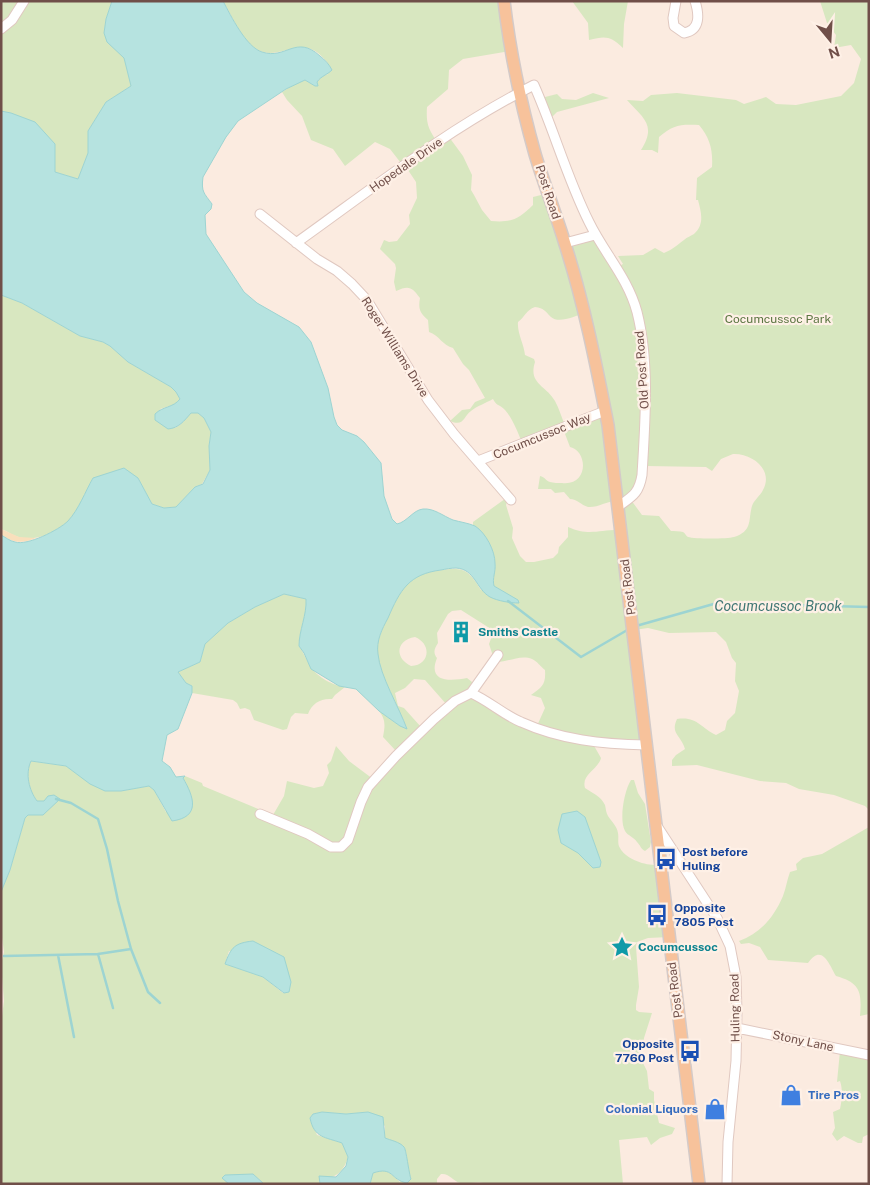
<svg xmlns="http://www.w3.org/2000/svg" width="870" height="1185" viewBox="0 0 870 1185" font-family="'Public Sans',sans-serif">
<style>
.green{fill:#d8e7c0;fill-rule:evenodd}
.sand{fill:#f9dfbc}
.water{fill:#b6e3e0;stroke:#9dd4d2}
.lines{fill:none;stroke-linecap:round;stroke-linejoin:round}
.stream{stroke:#9dd4d2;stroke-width:2.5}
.minor-casing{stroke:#e0c8c0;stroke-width:11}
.major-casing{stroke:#d4cac8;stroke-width:14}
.minor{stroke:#fff;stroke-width:9}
.major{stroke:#f7c29b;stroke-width:11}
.labels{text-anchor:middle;stroke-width:4.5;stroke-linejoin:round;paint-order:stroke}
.street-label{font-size:12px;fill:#704f49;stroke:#fef0e6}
.park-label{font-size:12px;fill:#5c7642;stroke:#fef0e6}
.culture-label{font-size:12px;font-weight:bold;fill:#0d838f;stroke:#fef0e6;text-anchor:start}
.transit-label{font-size:12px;font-weight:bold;fill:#164399;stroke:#fef0e6;text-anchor:start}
.shop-label{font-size:12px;font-weight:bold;fill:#366cbe;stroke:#fef0e6;text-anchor:start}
.water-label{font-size:14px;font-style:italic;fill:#3e7673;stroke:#fef0e6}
</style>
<rect width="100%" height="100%" fill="#fbebe0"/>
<path class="green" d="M 1,1 L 112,1 L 106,19 L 104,33 L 124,58 L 131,86 L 106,102 L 88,131 L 88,153 L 78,179 L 55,172 L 55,144 L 11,113 L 1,111 Z
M 223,1 L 504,1 L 510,51 L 463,59 L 449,70 L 448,89 L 427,107 C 426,124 428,129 438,143 L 449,137 L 463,156 L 472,175 L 471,190 L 474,195 L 482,210 L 491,221 C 511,223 519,219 533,205 L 533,197 L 549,193 L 566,242 L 596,236 L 617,267 L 623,264 L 618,256 L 643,255 L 655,248 L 664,253 C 673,249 676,246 684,240 C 687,237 691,236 694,234 C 705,224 701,212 698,200 L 696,200 L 697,178 L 712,167 C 713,150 710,138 699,125 C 680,124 673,125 659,137 L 658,153 L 652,150 L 641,150 C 657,125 643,118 627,100 L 643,101 L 651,95 L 677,93 L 736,100 L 744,104 L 766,97 L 776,104 L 796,105 L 841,96 L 854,83 L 861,59 L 851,45 L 834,48 L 836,35 L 827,23 L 820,1 L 869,1 L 869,810 L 865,806 L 834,795 L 799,789 L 786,783 L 760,781 L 697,765 L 672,766 L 672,760 L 676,755 L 685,749 C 681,735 670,734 677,719 C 697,716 701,728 716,735 L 725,730 L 727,721 L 735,713 L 739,691 L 735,681 L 736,663 L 732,658 L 726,642 L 716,632 L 669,633 L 648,628 L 634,630 L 646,742 L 593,744 L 601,758 C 598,770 581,774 585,788 C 592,793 601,796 605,805 C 606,809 606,813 608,816 C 612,822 617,826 618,833 C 619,838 617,844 620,848 C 625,859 650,868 661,864 L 669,937 L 648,938 L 637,942 L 636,947 L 639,987 L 636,1005 L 636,1010 L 639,1012 L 652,1013 L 644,1038 L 641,1059 L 647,1071 L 649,1089 L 654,1092 L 654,1100 L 659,1123 L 675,1128 L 672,1134 L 660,1138 L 651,1145 L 647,1137 L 619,1140 L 623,1184 L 486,1184 C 477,1180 468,1185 460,1183 C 452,1180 449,1173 441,1174 L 437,1179 L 437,1184 L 370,1184 L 373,1173 C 387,1168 389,1172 400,1182 L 407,1163 L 406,1152 L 385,1138 L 385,1126 L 368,1112 L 346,1114 L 322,1112 L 313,1114 L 310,1118 L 317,1135 L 342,1143 L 348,1157 C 343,1174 335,1177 319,1181 L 320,1184 L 264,1184 L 253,1174 L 223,1178 L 229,1184 L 1,1184 L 1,1024 L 4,1001 L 1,964 L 4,952 L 1,930 L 1,892 L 10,870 L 25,818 L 28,814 C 39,817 47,812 54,803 L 44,801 L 37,801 C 29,790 25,774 31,761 L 66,766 L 84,779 L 121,791 L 149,786 L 154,790 L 166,812 L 187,785 L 183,778 L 185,776 L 202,783 L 203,786 L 273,815 L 284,796 L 287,781 L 314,788 L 323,786 L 329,773 L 327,765 L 331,761 L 336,746 L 349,761 L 373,779 L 396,751 L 383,737 C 385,726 386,720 379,711 L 400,726 L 406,728 C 399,706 377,672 377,649 C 378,638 383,627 388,617 C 401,588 408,574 442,570 C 465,567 469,571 481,590 L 505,593 L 494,586 C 492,577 496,571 495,562 C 494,548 485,532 473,525 L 473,522 L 509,496 L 506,505 L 513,528 L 512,538 L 520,556 L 526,562 L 534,562 L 553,558 L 558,553 L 559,547 L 568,537 L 568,527 C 588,536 598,530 618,530 L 616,501 C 607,501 597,508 588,507 C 581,505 577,499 570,499 L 564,492 L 555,493 L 551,489 L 538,489 L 540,476 C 545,477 546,481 550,482 C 553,483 559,483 562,483 C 589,486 588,451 570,447 L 562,426 L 522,442 C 517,431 513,419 505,410 C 500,404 497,407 493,399 C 486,403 477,406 471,411 C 463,417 464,427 450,421 L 462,410 L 470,409 L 475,402 L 485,398 L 469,370 L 463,364 L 453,348 C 443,346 439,335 429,332 L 428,320 C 420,313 418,309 420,298 C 412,287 409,285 396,291 L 394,282 L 396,268 L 395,264 L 380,249 L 384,240 L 389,242 L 397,241 L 410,224 L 409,215 L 417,198 L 416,182 L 406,167 L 404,167 L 390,149 L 375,142 L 345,166 L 333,149 L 311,140 L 302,116 L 287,100 L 282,92 L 295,84 L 305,80 L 315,86 L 317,85 L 317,82 L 321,77 L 328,74 L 330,66 C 326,61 320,53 313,50 C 294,41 275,61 256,49 C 243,41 231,15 223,1 ZM 535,307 C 544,308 545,311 551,317 C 559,324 575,316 585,313 L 604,408 L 564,423 C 561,416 559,408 555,401 C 546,385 528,384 535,362 L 534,359 L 525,355 C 524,344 517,333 518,322 C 525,317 526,310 535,307 ZM 733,454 C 752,453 774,470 763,490 C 760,496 754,500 752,506 C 748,520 753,531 734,537 C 727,539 695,539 688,537 C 686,536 685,533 683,532 C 680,531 674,531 671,531 L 659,516 L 642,515 L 631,500 L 646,466 L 706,467 L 712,471 L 721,459 ZM 461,610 L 491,629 L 492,636 L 489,644 L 495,662 C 507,663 520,654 532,659 C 537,661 541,667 545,670 C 546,685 542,687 531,695 L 541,698 L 545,708 L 536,728 L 473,693 L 477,686 L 467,678 C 451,681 427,683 437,658 C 433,653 434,649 438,643 L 437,633 L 448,614 L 452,611 ZM 415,637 C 432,644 430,665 411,666 C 394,658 396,640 415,637 ZM 414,679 L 425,680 L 447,705 L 421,727 L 404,708 L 398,706 L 395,693 L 405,688 ZM 229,951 L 289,992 L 283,993 L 263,977 L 225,964 Z
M 572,1 L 628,1 L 624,24 L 623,48 C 610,36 606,36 589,40 L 588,23 Z
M 593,93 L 609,98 L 557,112 L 549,120 L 541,98 L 557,94 L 562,99 L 576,100 Z
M 1,295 L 22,303 L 80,336 L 103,342 L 110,346 L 128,362 L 171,387 L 176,392 L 180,399 L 176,404 L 160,409 L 175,428 L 181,424 L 191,413 L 198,413 L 204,418 L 211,432 L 209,446 L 210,470 L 202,484 L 195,487 L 176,507 L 164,508 L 152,504 L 138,478 L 93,478 C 85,492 79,511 67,522 C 55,533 35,542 19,537 C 13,536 8,531 1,529 Z
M 284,594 L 306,599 C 307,615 299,630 299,646 C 304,653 306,660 311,667 C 317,677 334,686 345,687 L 335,695 L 332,699 C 321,698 312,703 308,714 L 295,713 L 291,717 L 287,729 L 283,730 L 254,720 L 250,710 L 245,708 L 240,709 L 237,703 L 233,700 L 192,693 L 192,686 L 186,683 L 178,672 L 200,662 L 205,644 L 228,623 L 255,607 Z
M 631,780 L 634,780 L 638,793 L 645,804 L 651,842 L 650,847 L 645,851 C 640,848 641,846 637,842 C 634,837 628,836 625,831 C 619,820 624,791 631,780 Z
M 869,827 L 869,1014 L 860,1016 C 862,991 860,983 836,976 C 829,964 822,943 808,963 L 768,960 L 760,947 L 749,943 L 741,944 L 739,941 C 761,933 774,917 783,896 C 786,888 787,880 790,872 L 797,870 L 796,864 L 803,858 L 822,854 Z
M 840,1051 L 869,1055 L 869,1134 L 863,1137 L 862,1143 L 858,1143 L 844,1136 L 837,1141 L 832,1134 L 835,1128 L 833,1112 L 840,1109 C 842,1100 843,1090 840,1081 L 837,1082 Z"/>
<path class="sand" d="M 1,529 L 19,537 L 36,538 C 20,544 16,543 1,535 Z"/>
<path class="water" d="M 112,1 L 223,1 C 231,16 246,47 262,52 C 286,60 296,34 320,56 C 325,60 329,64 332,70 C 327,75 321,76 317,82 L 318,86 L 315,86 L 305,80 L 286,89 L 238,121 L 226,137 L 203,177 C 201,192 204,193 212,204 L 211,209 L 205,215 L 206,234 L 244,292 L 257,303 L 299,327 L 311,342 L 328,388 L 334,417 L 337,425 L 342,430 L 357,436 L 364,442 L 381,463 L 384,496 L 392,519 L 397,524 C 407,522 413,510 423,509 C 434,508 443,516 453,520 C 460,522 468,523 475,526 C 486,533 495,551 495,563 C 496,572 492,578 494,586 L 518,600 L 519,603 C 510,603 498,601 490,597 C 476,589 475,569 456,568 C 451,568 446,569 441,570 C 409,574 400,590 388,618 C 382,629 376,641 378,654 C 380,676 399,707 407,729 L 400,726 L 379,711 L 356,689 L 339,686 L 311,669 L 304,653 L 299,646 C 299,630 307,615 306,599 L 284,594 L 255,607 L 228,623 L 205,644 L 200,662 L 178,672 L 186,683 L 192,686 L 192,693 L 178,729 L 167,735 L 162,761 L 170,767 L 176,777 L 185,776 L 183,778 C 194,797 201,817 172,821 L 154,790 L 149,786 L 121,791 L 105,791 L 90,784 L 66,766 L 31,761 C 25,774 29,790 37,801 L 44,801 L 48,796 L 54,795 L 60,799 L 43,815 L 28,815 L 25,818 L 10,870 L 1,892 L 1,535 C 5,537 10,541 15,542 C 27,546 59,530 68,521 C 79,509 85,492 93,478 L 124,468 L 138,478 L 152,504 L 164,508 L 176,507 L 195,487 L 203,484 L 210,470 L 209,446 L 211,432 L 204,418 L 198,413 L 191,413 C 184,421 179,428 168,429 L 155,420 L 155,414 C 163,406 173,408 180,399 L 176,392 L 171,387 L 128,362 L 110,346 L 103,342 L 80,336 L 22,303 L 1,295 L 1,111 L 11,113 L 35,122 L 55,144 L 55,172 L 78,179 L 88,153 L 88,131 L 106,102 L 131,86 L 124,58 L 107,42 L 104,33 L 106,19 Z
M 577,811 L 585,817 L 601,862 L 600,867 L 593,868 L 578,853 L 561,843 L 558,830 L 562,814 Z
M 253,941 L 284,957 L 291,982 L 289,992 L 284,993 L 263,977 L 225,964 C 231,947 235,943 253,941 Z
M 322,1112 L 346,1114 L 368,1112 L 383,1117 L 385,1138 C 390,1140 400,1142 404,1147 C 406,1148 409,1174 411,1179 L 407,1183 C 390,1180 394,1166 373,1173 L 370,1184 L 320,1184 L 319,1176 L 336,1177 L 346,1166 L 348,1157 L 342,1143 C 325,1137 314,1138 310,1118 L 313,1114 Z
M 253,1174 L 264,1184 L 229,1184 L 222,1178 L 225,1175 Z"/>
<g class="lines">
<path class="stream" d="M 508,601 L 581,657 L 629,629
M 636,626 L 717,603 L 869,607
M 56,799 L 71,803 L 98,819 L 107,849 L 118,901 L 131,949 L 148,992 L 160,1003
M 98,954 L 113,1008
M 58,955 L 74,1037
M 4,956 L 98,954 L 131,949"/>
<g class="minor-casing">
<path id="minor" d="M 676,1 L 673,18 L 674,26 L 684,33 C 701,30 699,14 695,1
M 1,29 L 12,20 L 24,1
M 260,214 L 317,259 L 337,271 L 352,284 L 367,300 L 428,400 L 454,434 L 511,500
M 296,243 C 373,188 449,128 534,85 C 554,130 567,178 589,222 C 604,253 628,278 637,312 C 650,363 645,423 642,475 C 639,493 633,496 619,506
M 565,243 L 595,235
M 478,461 L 605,411
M 471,693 C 489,701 504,715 521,722 C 561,740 602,744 646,745
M 260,814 L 308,834 L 331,847 L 341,847 L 348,840 L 361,802 L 368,787 L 396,756 L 434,719 L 455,701 L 471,693 L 498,655
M 657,826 L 717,918 L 730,946 L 736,977 L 737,1012 L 736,1061 L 728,1142 L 727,1184
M 737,1028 L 869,1055"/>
</g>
<g class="major-casing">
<path id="major" d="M 504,1 C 510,53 521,104 535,154 C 544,184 556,214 565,244 C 584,303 596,364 608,425 L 699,1184"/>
</g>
<use href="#minor" class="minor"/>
<use href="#major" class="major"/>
</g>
<defs>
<g id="building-bare" transform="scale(1.725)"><path d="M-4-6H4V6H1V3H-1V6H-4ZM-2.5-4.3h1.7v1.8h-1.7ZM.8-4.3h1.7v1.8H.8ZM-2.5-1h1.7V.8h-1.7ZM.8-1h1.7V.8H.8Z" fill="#0f9aa8" stroke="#fef0e6" stroke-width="2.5" paint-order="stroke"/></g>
<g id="bus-bare" transform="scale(1.725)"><path d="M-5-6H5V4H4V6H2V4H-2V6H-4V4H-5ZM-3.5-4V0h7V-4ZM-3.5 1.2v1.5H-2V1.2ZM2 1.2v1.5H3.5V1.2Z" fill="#1a4fb4" stroke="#fef0e6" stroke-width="2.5" paint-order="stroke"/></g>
<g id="sight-bare" transform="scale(1.725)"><path d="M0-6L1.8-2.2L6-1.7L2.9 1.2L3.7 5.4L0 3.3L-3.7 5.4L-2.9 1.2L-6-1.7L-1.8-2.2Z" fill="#0f9aa8" stroke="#fef0e6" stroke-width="2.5" paint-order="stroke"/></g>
<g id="shop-bare" transform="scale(1.725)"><path d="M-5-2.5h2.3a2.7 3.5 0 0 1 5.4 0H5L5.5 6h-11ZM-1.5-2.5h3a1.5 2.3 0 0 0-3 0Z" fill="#3f7fe0" stroke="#fef0e6" stroke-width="2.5" paint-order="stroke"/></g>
</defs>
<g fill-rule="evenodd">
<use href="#building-bare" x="461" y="632"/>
<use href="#bus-bare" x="666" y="859"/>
<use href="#bus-bare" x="657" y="915"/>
<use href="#sight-bare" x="622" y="947"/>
<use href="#bus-bare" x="690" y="1051"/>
<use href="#shop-bare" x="791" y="1095"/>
<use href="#shop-bare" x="715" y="1109"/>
</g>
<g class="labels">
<g class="street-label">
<text transform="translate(406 165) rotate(-35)" y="4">Hopedale Drive</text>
<text transform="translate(548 192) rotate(72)" y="4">Post Road</text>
<text transform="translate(395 347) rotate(58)" y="4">Roger Williams Drive</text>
<text transform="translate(642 370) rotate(-94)" y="4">Old Post Road</text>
<text transform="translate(542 436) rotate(-22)" y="4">Cocumcussoc Way</text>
<text transform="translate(628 587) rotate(-97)" y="4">Post Road</text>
<text transform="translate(675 990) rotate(-97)" y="4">Post Road</text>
<text transform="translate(735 1008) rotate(-91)" y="4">Huling Road</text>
<text transform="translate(803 1041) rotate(12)" y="4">Stony Lane</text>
</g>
<g class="park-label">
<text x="778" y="323">Cocumcussoc Park</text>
</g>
<g class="culture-label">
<text x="478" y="636">Smiths Castle</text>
<text x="638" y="951">Cocumcussoc</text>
</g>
<g class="transit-label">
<text x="682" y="856">Post before<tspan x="682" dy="14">Huling</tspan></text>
<text x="674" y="912">Opposite<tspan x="674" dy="14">7805 Post</tspan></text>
<text x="674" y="1048" text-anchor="end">Opposite<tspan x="674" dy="14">7760 Post</tspan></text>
</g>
<g class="shop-label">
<text x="808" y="1099">Tire Pros</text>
<text x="698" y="1113" text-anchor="end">Colonial Liquors</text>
</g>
<g class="water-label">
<text x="778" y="611">Cocumcussoc Brook</text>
</g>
</g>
<rect width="870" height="1185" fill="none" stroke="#704f49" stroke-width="5"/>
<g transform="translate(830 40) rotate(162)" stroke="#fef0e6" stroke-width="4" paint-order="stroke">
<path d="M0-4L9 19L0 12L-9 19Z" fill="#704f49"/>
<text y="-8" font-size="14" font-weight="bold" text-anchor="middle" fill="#704f49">N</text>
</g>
</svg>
